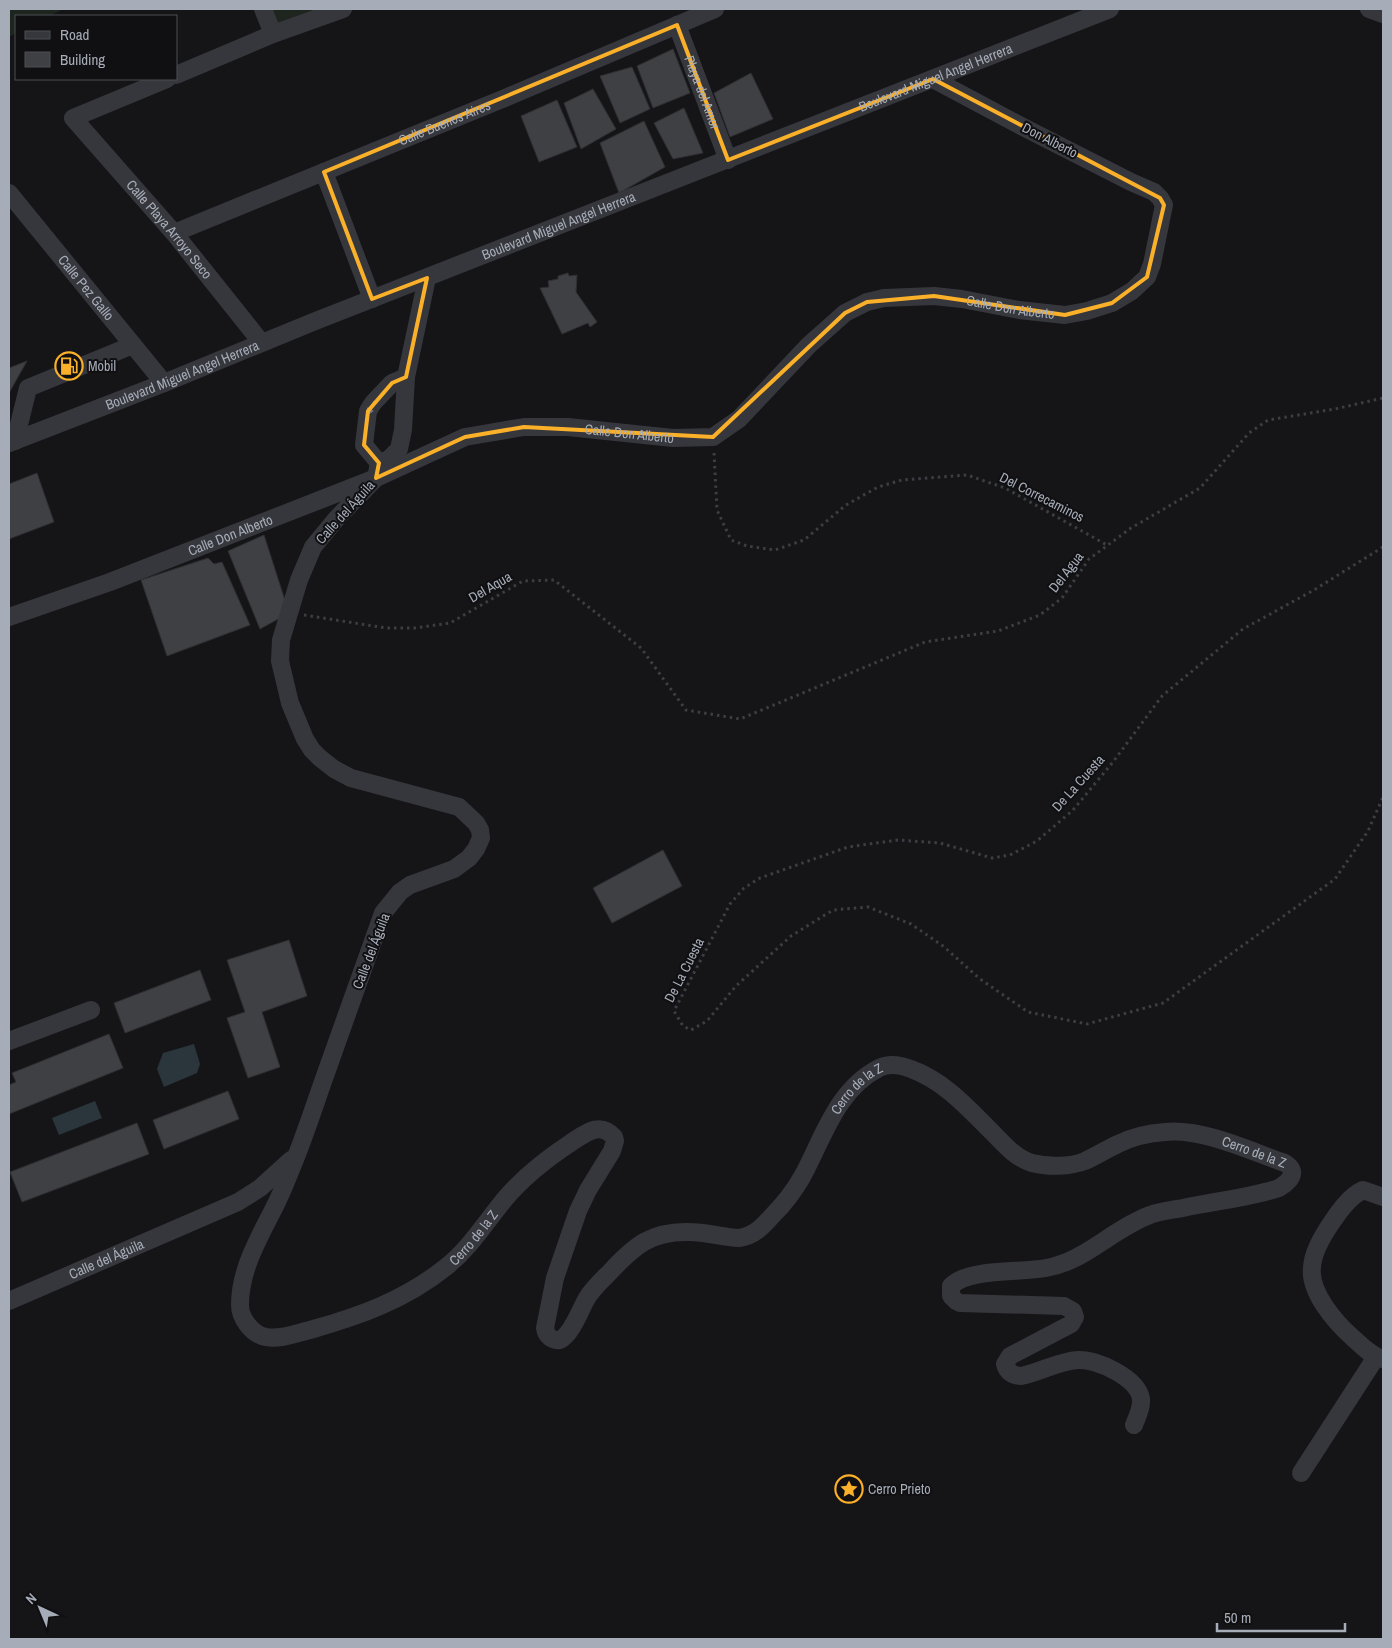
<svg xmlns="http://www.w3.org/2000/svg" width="1392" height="1648" viewBox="0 0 1392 1648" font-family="'Archivo Narrow',sans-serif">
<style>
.green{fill:#1d251e}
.water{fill:#2b353c}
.building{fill:#3f4044;stroke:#2f2f33}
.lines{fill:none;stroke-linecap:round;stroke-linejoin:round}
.path{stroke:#3c3e43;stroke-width:3;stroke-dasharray:2.5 4;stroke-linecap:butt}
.minor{stroke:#36373c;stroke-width:18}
.oneway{fill:#747780}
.marked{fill:none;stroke:#fbb02a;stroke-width:4;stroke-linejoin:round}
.labels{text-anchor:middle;stroke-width:4;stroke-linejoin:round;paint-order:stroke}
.street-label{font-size:14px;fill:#a6acb8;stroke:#101012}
.poi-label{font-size:14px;fill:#a6acb8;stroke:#101012;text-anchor:start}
</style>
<rect width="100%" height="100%" fill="#151517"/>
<path class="green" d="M 9,9 L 64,9 L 49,16 L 16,16 L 16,33 L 9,37 Z
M 263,9 L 343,9 L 273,34 Z"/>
<path class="water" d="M 194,1044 L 200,1064 L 197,1073 L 164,1087 L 157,1069 L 163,1053 Z
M 95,1101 L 102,1118 L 59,1135 L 52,1118 Z"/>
<path class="building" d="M 673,49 L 690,93 L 653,108 L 637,66 Z
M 632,67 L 650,109 L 620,123 L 600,76 Z
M 751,73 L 773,119 L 730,137 L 714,93 Z
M 593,89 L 616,129 L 581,149 L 564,103 Z
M 557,100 L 577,147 L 539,162 L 521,116 Z
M 684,108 L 703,153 L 673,159 L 654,123 Z
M 644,121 L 665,167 L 619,193 L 600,143 Z
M 568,273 L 569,276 L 577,275 L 576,292 L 597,322 L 590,327 L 588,323 L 562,334 L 540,288 L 549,287 L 548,281 L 558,279 L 558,276 Z
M 27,361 L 9,393 L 9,368 Z
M 37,473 L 54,522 L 9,539 L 9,484 Z
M 264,535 L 289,613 L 260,629 L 228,551 Z
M 208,558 L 214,564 L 222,562 L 250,625 L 167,656 L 141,580 Z
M 663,850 L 682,886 L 612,923 L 593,888 Z
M 289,940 L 307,996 L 262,1012 L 280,1067 L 248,1078 L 227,1018 L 245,1012 L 227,960 Z
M 200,970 L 211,1000 L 125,1033 L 114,1003 Z
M 109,1034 L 123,1068 L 9,1114 L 9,1085 L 16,1082 L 12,1073 Z
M 228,1091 L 239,1119 L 164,1149 L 153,1120 Z
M 137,1123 L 149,1154 L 22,1202 L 10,1172 Z"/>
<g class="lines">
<path class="path" d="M 714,453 L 717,510 L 731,540 L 747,546 L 775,550 L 804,540 L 846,505 L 878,487 L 902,480 L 967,475 L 1005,488 L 1107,545
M 1383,547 L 1314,590 L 1243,629 L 1162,696 L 1113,762 L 1073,810 L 1037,841 L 1010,855 L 992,858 L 940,843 L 898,840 L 848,847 L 760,878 L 744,888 L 730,904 L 674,1011 L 683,1026 L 691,1030 L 707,1021 L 736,986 L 791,936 L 833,910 L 868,907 L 911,924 L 943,946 L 980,979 L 1028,1012 L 1087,1024 L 1163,1003 L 1335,879 L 1368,831 L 1383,797
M 304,615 L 386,628 L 415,628 L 450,623 L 523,581 L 554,580 L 641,648 L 686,710 L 740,719 L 925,642 L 998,631 L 1040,615 L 1062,598 L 1089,559 L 1131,528 L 1200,488 L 1249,433 L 1268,420 L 1335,409 L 1383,398"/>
<g class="minor">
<path d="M 263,9 L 273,34"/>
<path d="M 1369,9 L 1383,14"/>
<path id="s1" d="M 677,25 L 728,160"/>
<path d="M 176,75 L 273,34 L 343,9"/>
<path id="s2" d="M 167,79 L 73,118 L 174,233 L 261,342"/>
<path d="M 324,172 L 372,299"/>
<path id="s3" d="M 9,193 L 164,383"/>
<path id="s4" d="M 174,233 L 505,98 L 715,9"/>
<path d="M 15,441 L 28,388 L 133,345"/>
<path id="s5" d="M 9,443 L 164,383 L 313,322 L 1110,9"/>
<path id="s6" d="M 379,463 L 376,478 L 337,518 L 313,547 L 299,580 L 281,640 L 280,661 L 290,703 L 305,739 L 312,750 L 320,758 L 334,769 L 351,778 L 459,807 L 476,823 L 480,830 L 481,838 L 476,849 L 469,858 L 454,869 L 410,885 L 400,892 L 383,913 C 364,967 345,1020 326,1073 C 316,1101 307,1129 296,1157 C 289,1174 282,1193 273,1210 C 258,1240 240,1270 240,1305 C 240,1319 253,1335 266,1337 C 280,1340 297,1333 310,1330 C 360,1316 405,1300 446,1267 C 470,1248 485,1223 504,1200 C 524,1176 546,1159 572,1142 C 586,1133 600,1121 614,1137 L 615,1141 L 612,1151 L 588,1190 L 578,1211 L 555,1278 L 545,1328 C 546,1336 552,1341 560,1340 C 572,1334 580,1310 587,1298 C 593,1288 602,1280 610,1272 C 634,1246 651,1231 689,1232 C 706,1232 722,1237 739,1238 C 754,1236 762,1227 772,1216 C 783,1205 794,1191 802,1177 C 823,1139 836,1090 879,1068 C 889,1063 901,1065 911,1069 C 944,1081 967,1107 991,1131 C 1003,1143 1015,1158 1032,1163 C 1047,1167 1070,1167 1085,1161 C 1096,1156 1107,1149 1118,1144 C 1132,1137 1150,1133 1165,1132 C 1202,1128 1250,1151 1285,1163 C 1299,1172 1290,1181 1279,1188 C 1249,1198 1215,1201 1183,1208 C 1172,1210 1160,1211 1150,1215 C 1112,1229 1086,1261 1046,1268 C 1021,1273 968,1268 951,1286 L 951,1296 L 956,1301 L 960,1303 L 1064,1306 L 1073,1311 L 1075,1317 L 1071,1324 L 1010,1356 L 1005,1364 C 1007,1372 1013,1376 1021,1376 C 1040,1372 1059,1361 1078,1360 C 1097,1359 1138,1378 1141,1399 C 1142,1408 1137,1417 1134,1425"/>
<path d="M 379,463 L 389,459 L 399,449 L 403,430 L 406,377 L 427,278"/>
<path d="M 379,463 L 364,445 L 368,411 L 373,403 L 392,383 L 406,377"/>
<path id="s7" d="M 9,617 L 110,582 L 376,478 L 465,437 L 524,427 L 568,427 L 673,438 L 713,437 L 739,419 L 809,345 L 845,313 L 867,302 L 884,298 L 934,296 L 962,299 L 1019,310 L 1065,315 L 1087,311 L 1112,303 L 1132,291 L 1147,277 L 1152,264 L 1164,205 L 1160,198 L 1154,192 L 1131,182 L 1023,127 L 933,79"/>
<path d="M 9,1041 L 91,1010"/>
<path d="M 1383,1197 L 1363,1190 C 1350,1196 1340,1210 1332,1222 C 1323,1235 1313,1251 1312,1267 C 1309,1292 1335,1322 1353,1338 C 1362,1346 1371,1356 1383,1359"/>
<path id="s8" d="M 9,1301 L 238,1202 L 260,1188 L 291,1160"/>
<path d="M 1301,1473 L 1376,1357"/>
</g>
</g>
<defs><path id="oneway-solid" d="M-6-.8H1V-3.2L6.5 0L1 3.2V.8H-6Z" transform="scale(1.25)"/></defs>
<use class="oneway" href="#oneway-solid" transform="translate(371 408) rotate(117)"/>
<path class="marked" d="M 677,25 L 728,160 L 933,79 L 1160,198 L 1164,205 L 1147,277 L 1112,303 L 1065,315 L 934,296 L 867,302 L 845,313 L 713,437 L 524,427 L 465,437 L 376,478 L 379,463 L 364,445 L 368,411 L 392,383 L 406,377 L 427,278 L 372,299 L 324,172 Z"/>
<defs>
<g id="fuel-ring" transform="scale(1.4375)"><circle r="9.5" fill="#101012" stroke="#fbb02a" stroke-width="1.5"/><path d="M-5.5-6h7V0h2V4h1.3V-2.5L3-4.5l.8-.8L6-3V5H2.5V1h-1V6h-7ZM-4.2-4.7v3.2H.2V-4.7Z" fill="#fbb02a"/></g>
<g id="sight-ring" transform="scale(1.4375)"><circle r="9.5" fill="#101012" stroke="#fbb02a" stroke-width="1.5"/><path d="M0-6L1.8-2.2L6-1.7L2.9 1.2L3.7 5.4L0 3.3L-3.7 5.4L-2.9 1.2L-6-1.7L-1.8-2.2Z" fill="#fbb02a"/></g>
</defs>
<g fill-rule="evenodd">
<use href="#fuel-ring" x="69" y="366"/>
<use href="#sight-ring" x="849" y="1489"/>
</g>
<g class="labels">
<g class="street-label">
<text dy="5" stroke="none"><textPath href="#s5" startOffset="996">Boulevard Miguel Angel Herrera</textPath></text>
<text dy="5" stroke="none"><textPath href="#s1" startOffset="72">Playa del Amor</textPath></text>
<text dy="5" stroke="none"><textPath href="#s4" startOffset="292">Calle Buenos Aires</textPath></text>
<text transform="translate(1050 140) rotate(27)" y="5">Don Alberto</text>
<text dy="5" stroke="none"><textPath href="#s5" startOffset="591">Boulevard Miguel Angel Herrera</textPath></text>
<text dy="5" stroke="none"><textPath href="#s2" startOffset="249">Calle Playa Arroyo Seco</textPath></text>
<text dy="5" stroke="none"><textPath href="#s3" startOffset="122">Calle Pez Gallo</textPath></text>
<text dy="5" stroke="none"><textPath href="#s7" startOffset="1091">Calle Don Alberto</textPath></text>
<text dy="5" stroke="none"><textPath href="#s5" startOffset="186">Boulevard Miguel Angel Herrera</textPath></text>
<text dy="5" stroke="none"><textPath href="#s7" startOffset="656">Calle Don Alberto</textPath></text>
<text transform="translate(1042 497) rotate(27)" y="5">Del Correcaminos</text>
<text transform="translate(345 512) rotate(-48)" y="5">Calle del Águila</text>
<text dy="5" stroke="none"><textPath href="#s7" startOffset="236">Calle Don Alberto</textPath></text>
<text transform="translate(1066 572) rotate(-52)" y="5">Del Agua</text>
<text transform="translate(490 587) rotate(-30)" y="5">Del Aqua</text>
<text transform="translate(1078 783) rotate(-48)" y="5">De La Cuesta</text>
<text transform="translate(371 951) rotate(-69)" y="5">Calle del Águila</text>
<text transform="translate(684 970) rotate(-63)" y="5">De La Cuesta</text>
<text dy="5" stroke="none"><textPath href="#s6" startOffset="2186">Cerro de la Z</textPath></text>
<text dy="5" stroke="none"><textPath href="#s6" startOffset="2636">Cerro de la Z</textPath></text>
<text dy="5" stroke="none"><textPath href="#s6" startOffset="1350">Cerro de la Z</textPath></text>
<text dy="5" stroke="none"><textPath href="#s8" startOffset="106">Calle del Águila</textPath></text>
</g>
<g class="poi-label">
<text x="88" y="371">Mobil</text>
<text x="868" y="1494">Cerro Prieto</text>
</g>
</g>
<rect width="1392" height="1648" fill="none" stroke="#a6acb8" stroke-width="20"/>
<rect x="15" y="15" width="162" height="65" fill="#101012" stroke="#4c4e54"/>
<rect x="25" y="31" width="25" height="8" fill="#36373c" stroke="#4c4e54"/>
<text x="60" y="40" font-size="15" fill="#a6acb8">Road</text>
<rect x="25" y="52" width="25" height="15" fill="#3f4044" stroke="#4c4e54"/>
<text x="60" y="65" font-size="15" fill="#a6acb8">Building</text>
<g transform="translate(40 1608) rotate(316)" stroke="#101012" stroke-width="4" paint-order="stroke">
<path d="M0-4L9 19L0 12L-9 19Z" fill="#a6acb8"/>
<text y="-8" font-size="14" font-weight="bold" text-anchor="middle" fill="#a6acb8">N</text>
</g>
<path d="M1217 1623v8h128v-8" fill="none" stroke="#a6acb8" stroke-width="2.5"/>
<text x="1224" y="1623" font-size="15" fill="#a6acb8" stroke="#101012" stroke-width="4" paint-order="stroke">50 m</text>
</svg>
